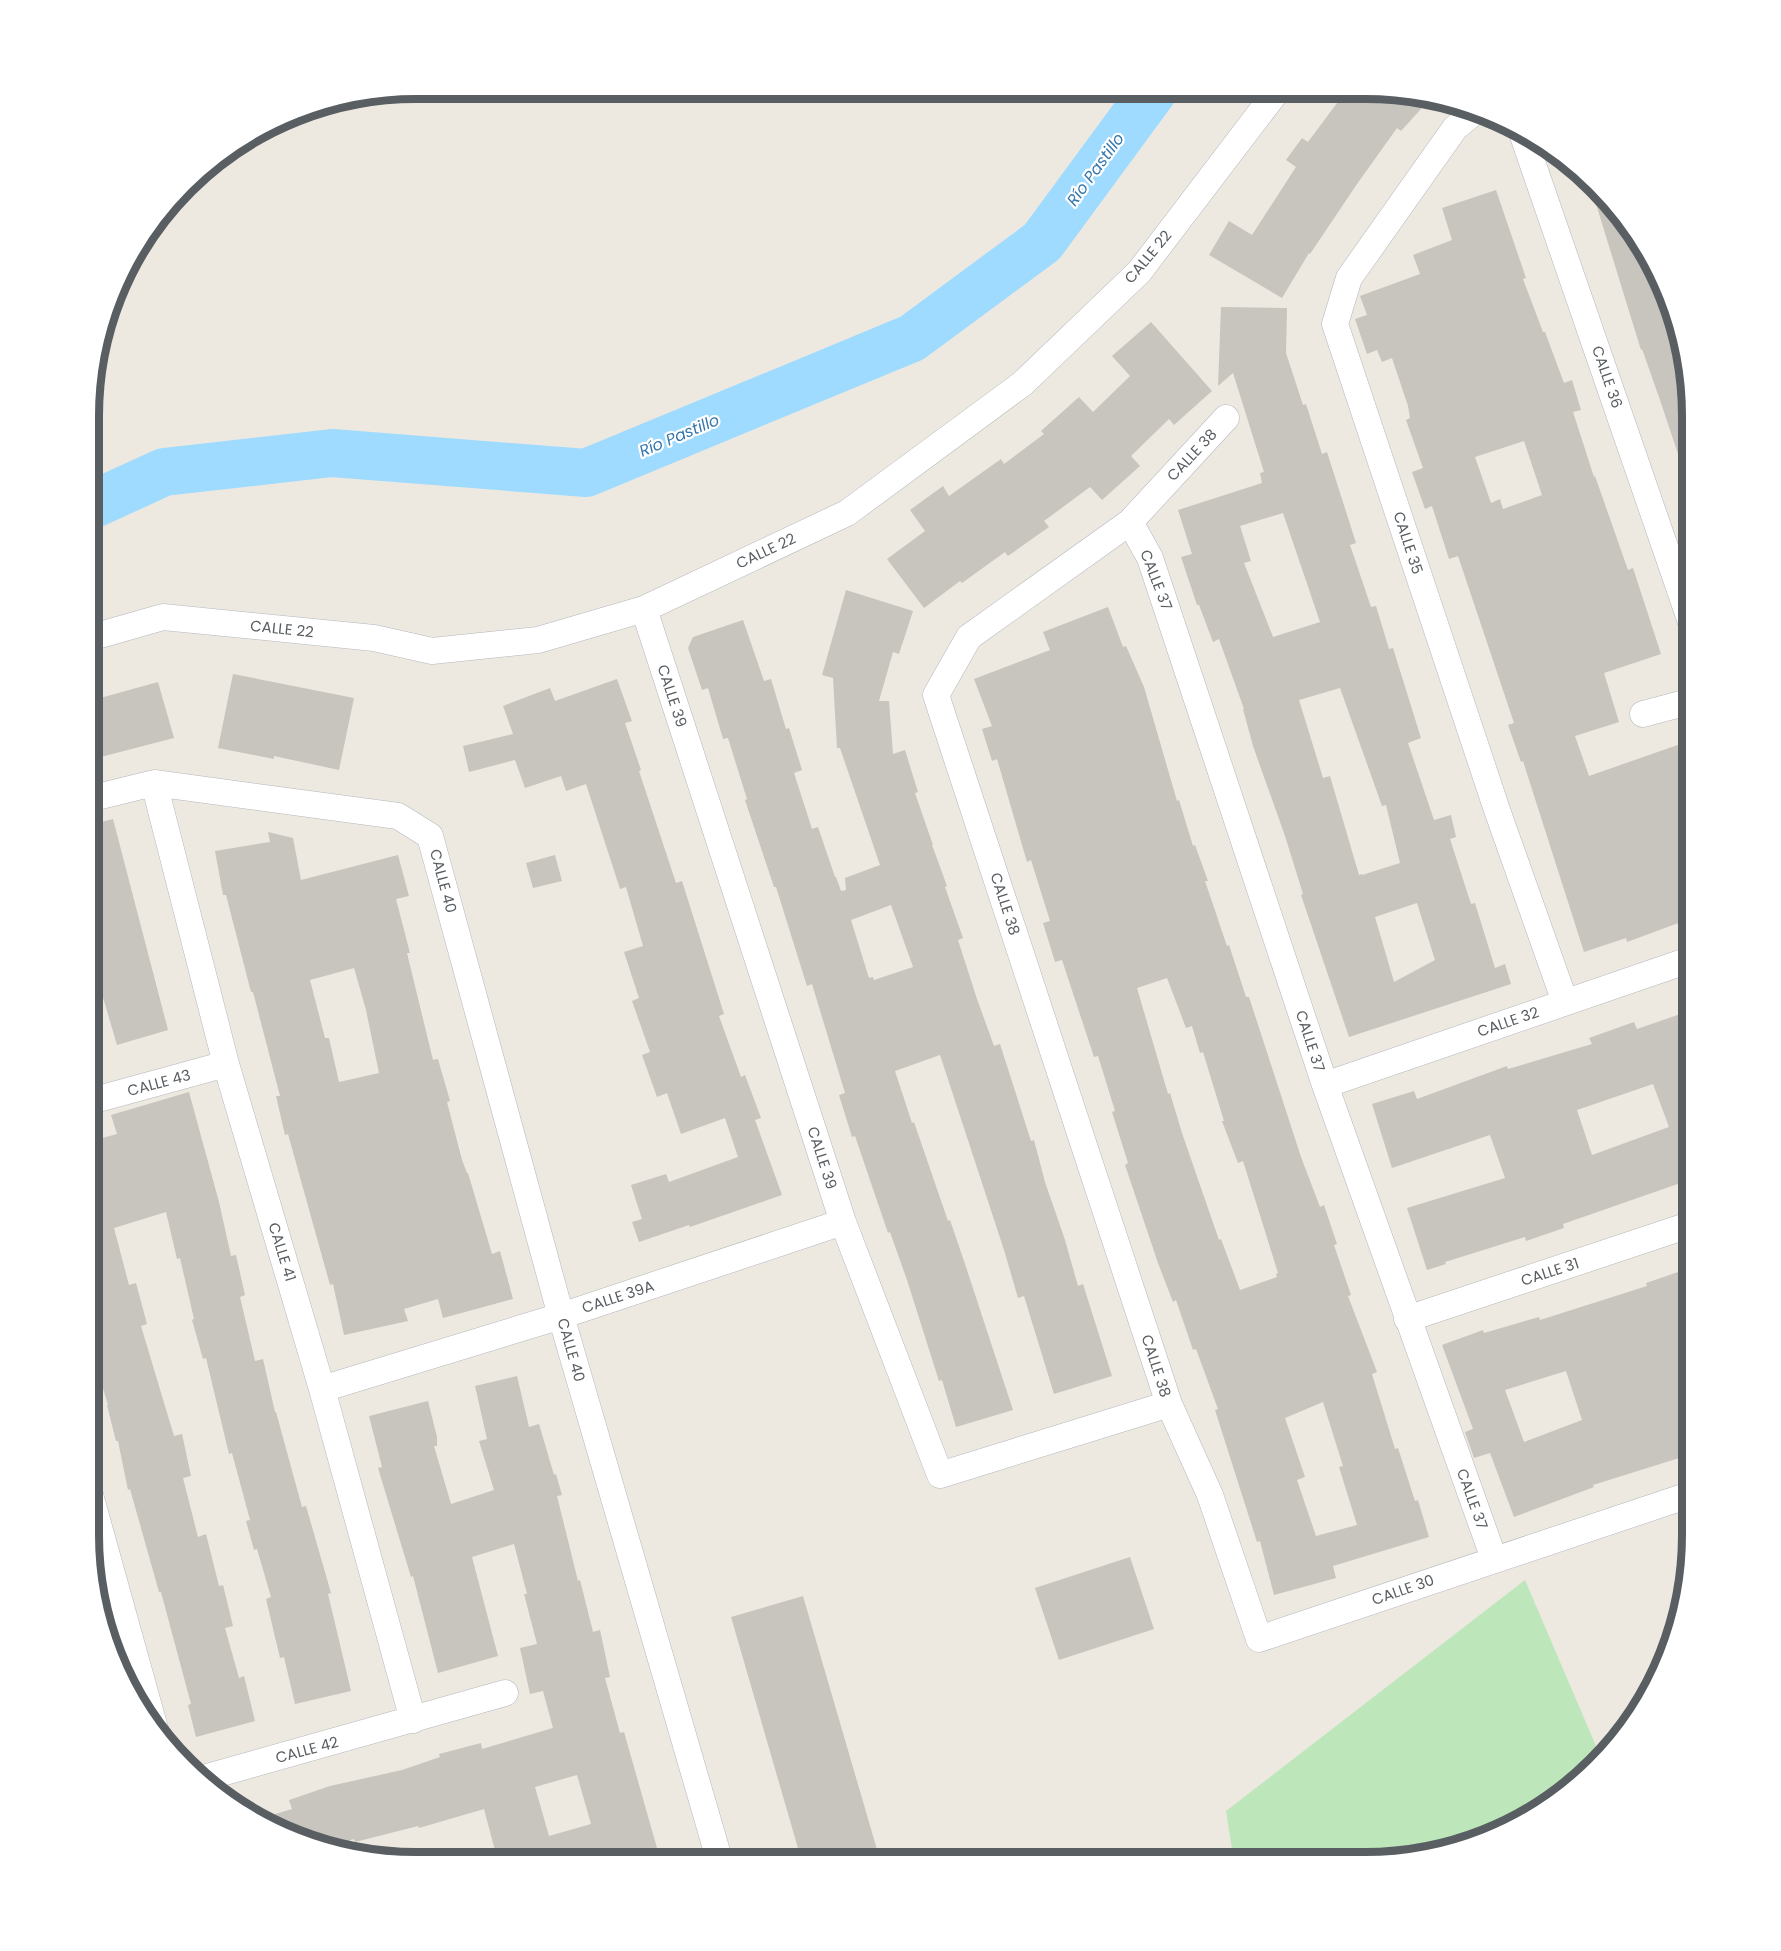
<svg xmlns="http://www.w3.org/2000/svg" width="1781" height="1951" viewBox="0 0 1781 1951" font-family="Poppins,sans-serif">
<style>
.green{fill:#bee6bb}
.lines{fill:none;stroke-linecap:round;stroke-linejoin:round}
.river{stroke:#9edbff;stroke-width:48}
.building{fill:#c8c4be;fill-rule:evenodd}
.street-casing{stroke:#b3b7bc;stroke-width:27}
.street{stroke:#fff;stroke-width:26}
.labels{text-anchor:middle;stroke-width:4.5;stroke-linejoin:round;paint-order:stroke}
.street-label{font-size:15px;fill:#595e62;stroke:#fff}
.water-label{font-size:16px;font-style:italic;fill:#3677ad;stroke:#fff}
.rim{fill:none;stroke:#595e62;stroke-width:8}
</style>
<rect width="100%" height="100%" fill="#ede9e0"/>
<path class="green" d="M 1525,1580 L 1602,1760 L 1597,1766 L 1547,1808 L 1470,1845 L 1386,1862 L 1234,1862 L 1226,1811 Z"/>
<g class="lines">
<path class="river" d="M 94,504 L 164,472 L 332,453 L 586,473 L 912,338 L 1042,242 L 1153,91"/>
</g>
<path class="building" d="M 1346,91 L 1408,91 L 1430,99 L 1401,131 L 1397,128 L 1357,184 L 1310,254 L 1309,253 L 1282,298 L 1209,255 L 1229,221 L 1252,235 L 1296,167 L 1286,160 L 1302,138 L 1308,142 Z
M 1588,178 L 1596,184 L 1638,234 L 1675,311 L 1692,395 L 1692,483 L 1688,484 L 1660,400 L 1642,349 L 1641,350 Z
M 1496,190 L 1526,278 L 1523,279 L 1543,332 L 1545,332 L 1564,383 L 1572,380 L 1581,410 L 1573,412 L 1594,477 L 1595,476 L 1628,570 L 1633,568 L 1661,654 L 1604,673 L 1619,722 L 1575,736 L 1589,776 L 1692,740 L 1692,799 L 1679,803 L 1692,839 L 1692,918 L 1627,942 L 1626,938 L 1584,952 L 1523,761 L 1521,762 L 1508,725 L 1514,723 L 1458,556 L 1449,559 L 1432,506 L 1425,509 L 1412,472 L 1423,468 L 1406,420 L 1410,418 L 1408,406 L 1392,358 L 1382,362 L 1377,350 L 1367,354 L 1355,319 L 1367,315 L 1360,296 L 1420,274 L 1413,255 L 1452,240 L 1442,208 ZM 1524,441 L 1542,495 L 1503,509 L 1500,499 L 1491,503 L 1475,457 Z
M 1221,307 L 1287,308 L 1286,353 L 1303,405 L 1306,404 L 1322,454 L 1327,452 L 1356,543 L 1350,545 L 1371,607 L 1376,606 L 1389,649 L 1393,648 L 1421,738 L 1408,743 L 1434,820 L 1451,815 L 1456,837 L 1450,839 L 1471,904 L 1475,903 L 1495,968 L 1505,964 L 1511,984 L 1349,1037 L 1301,895 L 1303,894 L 1285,836 L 1253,746 L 1243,709 L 1244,709 L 1219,639 L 1213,642 L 1199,605 L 1197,605 L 1181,557 L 1192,554 L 1178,510 L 1262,483 L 1260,473 L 1264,472 L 1233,373 L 1218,386 ZM 1283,513 L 1320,622 L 1273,637 L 1244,563 L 1251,561 L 1240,526 ZM 1340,688 L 1382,806 L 1386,805 L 1400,863 L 1362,875 L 1362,874 L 1359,875 L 1330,776 L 1323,778 L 1299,700 ZM 1417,903 L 1435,960 L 1394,982 L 1375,917 Z
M 1151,322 L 1212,391 L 1174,425 L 1169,419 L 1131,456 L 1140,466 L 1102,500 L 1090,487 L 1044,521 L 1049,527 L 1008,556 L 1005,552 L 962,583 L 960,581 L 924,608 L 887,559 L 925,531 L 910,510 L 943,486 L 949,496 L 1001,459 L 1004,464 L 1044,434 L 1041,431 L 1079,397 L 1093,412 L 1130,376 L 1112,356 Z
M 846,590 L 913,611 L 899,654 L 893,652 L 879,701 L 889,701 L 893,754 L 905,750 L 918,792 L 915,793 L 933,845 L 932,845 L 947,886 L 945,887 L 963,938 L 958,940 L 977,999 L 994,1046 L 1000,1044 L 1031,1141 L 1034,1140 L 1045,1182 L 1065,1240 L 1078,1286 L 1083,1284 L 1112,1376 L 1054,1394 L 1024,1296 L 1018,1298 L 1004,1250 L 940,1055 L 895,1071 L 912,1123 L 914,1122 L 948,1221 L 950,1220 L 966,1267 L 1013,1410 L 956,1427 L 942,1380 L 939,1381 L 907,1280 L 890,1232 L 888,1233 L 855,1136 L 852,1137 L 839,1095 L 845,1093 L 812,984 L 807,986 L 776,887 L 774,887 L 745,800 L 747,799 L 728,738 L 723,739 L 708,688 L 702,690 L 688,648 L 693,637 L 743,620 L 764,681 L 771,679 L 786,729 L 789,728 L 802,770 L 794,773 L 812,829 L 818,827 L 835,877 L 836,877 L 841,891 L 846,890 L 845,878 L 880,865 L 840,748 L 837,748 L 833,678 L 822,675 ZM 891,905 L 913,967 L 874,980 L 873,977 L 869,978 L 851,920 Z
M 1108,607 L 1123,647 L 1126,646 L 1144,687 L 1177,801 L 1179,800 L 1193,846 L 1195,845 L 1208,881 L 1205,881 L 1227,946 L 1229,945 L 1246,997 L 1249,997 L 1301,1157 L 1320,1207 L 1324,1205 L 1337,1244 L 1334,1245 L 1351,1295 L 1348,1296 L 1377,1372 L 1372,1374 L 1395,1449 L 1398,1448 L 1415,1501 L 1418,1500 L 1429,1537 L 1333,1566 L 1336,1578 L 1274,1595 L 1260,1541 L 1257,1542 L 1215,1410 L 1218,1409 L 1196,1349 L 1193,1350 L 1176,1300 L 1173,1302 L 1158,1263 L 1125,1165 L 1128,1163 L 1112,1112 L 1115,1111 L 1098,1056 L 1094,1057 L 1062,960 L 1055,962 L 1043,923 L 1050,921 L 1031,860 L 1027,862 L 997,759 L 992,761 L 982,729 L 992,726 L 974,679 L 1050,650 L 1043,632 ZM 1167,978 L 1186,1028 L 1192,1026 L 1200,1053 L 1203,1052 L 1224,1121 L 1222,1121 L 1238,1163 L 1243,1161 L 1278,1273 L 1276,1274 L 1277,1277 L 1240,1290 L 1221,1239 L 1219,1240 L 1182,1133 L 1170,1093 L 1168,1094 L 1137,988 ZM 1323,1402 L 1343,1466 L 1339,1467 L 1357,1525 L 1316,1536 L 1297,1480 L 1305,1477 L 1285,1418 Z
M 233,674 L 354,698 L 339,770 L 274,756 L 274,759 L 218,748 Z
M 617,679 L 632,721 L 625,723 L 641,770 L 639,771 L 676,883 L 682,881 L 724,1014 L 719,1016 L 741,1077 L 745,1075 L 761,1118 L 755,1120 L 782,1195 L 690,1227 L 689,1225 L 639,1242 L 632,1222 L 642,1219 L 631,1185 L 666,1174 L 669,1182 L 738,1157 L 725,1118 L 681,1134 L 667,1093 L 657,1097 L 642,1055 L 650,1052 L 632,1001 L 639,998 L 624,952 L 643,946 L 626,887 L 620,889 L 586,784 L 566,791 L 561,776 L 525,788 L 515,760 L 469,772 L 463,746 L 513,734 L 503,706 L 550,688 L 555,701 Z
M 158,682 L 174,738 L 93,759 L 93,700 Z
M 113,819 L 168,1030 L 117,1045 L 102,994 L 92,954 L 93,824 Z
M 268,832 L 293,838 L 301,880 L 398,855 L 409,896 L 396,899 L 410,953 L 407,953 L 433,1060 L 438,1059 L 450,1101 L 447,1102 L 462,1160 L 467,1173 L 468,1173 L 492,1254 L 500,1251 L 513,1299 L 443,1318 L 438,1299 L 404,1309 L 408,1321 L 344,1335 L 333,1284 L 330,1285 L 288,1134 L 285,1135 L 276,1096 L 280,1096 L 253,992 L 251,992 L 226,895 L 223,895 L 215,851 L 270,842 ZM 354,968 L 366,1010 L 379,1073 L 339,1082 L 329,1038 L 325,1038 L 310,980 Z
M 555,855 L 562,881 L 533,888 L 526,863 Z
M 1692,1010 L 1692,1179 L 1563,1224 L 1564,1228 L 1526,1241 L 1525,1237 L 1445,1262 L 1446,1264 L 1427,1270 L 1407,1208 L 1505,1178 L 1490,1135 L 1392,1168 L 1372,1104 L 1414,1091 L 1417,1099 L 1507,1066 L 1508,1069 L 1592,1044 L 1589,1038 L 1634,1022 L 1637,1029 ZM 1653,1084 L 1669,1127 L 1592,1155 L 1577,1110 Z
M 189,1092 L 219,1202 L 231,1256 L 236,1255 L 245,1295 L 240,1297 L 255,1361 L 263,1359 L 275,1412 L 276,1412 L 302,1507 L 306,1506 L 331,1593 L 328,1594 L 351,1691 L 295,1704 L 284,1657 L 280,1658 L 266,1599 L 271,1597 L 257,1549 L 254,1550 L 246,1521 L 250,1520 L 232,1453 L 229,1454 L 206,1358 L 203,1359 L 192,1320 L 194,1319 L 180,1258 L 177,1259 L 166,1212 L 114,1228 L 129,1285 L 136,1283 L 147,1324 L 141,1326 L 174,1436 L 182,1434 L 191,1476 L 183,1478 L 198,1537 L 206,1534 L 219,1586 L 223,1585 L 233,1626 L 225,1628 L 239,1678 L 244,1676 L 255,1721 L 196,1737 L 188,1705 L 191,1704 L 161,1592 L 159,1592 L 130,1489 L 128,1490 L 118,1441 L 116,1441 L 107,1405 L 108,1405 L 90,1345 L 91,1141 L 117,1134 L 111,1115 Z
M 1687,1269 L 1692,1283 L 1692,1454 L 1593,1485 L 1594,1487 L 1514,1517 L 1490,1453 L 1474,1458 L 1465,1432 L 1473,1429 L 1442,1345 L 1483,1330 L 1484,1333 L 1539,1317 L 1540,1320 L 1647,1286 L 1646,1283 ZM 1566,1371 L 1582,1420 L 1524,1442 L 1505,1390 Z
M 517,1376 L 529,1427 L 539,1424 L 554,1475 L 556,1474 L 562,1495 L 557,1496 L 578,1581 L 580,1580 L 593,1632 L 600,1630 L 610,1677 L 605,1678 L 620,1733 L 624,1732 L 661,1862 L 498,1862 L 484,1809 L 419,1828 L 418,1826 L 355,1842 L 354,1839 L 325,1849 L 255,1820 L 292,1809 L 289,1800 L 330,1786 L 402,1770 L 440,1757 L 439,1754 L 481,1743 L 482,1749 L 553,1728 L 543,1691 L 530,1694 L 520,1648 L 537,1644 L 524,1594 L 527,1594 L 514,1544 L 472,1557 L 498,1656 L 438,1673 L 413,1576 L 411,1577 L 378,1468 L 382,1467 L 369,1416 L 428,1401 L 437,1437 L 437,1446 L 434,1446 L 451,1504 L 494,1490 L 479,1441 L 487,1439 L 475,1386 ZM 577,1775 L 591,1824 L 549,1836 L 535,1787 Z
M 1130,1557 L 1154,1629 L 1059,1660 L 1035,1588 Z
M 803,1596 L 878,1853 L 848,1862 L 802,1862 L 731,1617 Z"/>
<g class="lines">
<g class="street-casing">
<path id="street" d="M 1473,113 L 1455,128 L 1349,278 L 1335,324 L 1497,810 L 1565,1002
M 1521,130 L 1692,625
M 1226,418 L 1130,522 L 969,637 L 936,695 L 1169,1404 L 1210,1495 L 1259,1639 L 1692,1494
M 1130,522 L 1150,558 L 1325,1085 L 1494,1559
M 644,609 L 843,1222 L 940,1475 L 1169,1404
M 93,637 L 163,617 L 374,638 L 432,651 L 538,640 L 644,609 L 847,513 L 1022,384 L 1139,272 L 1277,91
M 1643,714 L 1692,701
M 154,783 L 226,1064 L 322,1389 L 413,1720
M 93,798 L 154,783 L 398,816 L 430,836 L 561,1316 L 720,1862
M 1325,1085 L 1692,959
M 91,1101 L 226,1064
M 1407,1319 L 1692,1224
M 322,1389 L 561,1316 L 843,1222
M 89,1491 L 156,1732
M 200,1779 L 505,1693"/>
</g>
<use href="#street" class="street"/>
</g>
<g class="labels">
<g class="street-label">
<text transform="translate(1148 257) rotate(-50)" y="5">CALLE 22</text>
<text transform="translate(1607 377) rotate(71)" y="5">CALLE 36</text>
<text transform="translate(1192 455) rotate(-47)" y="5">CALLE 38</text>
<text transform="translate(1408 543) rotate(72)" y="5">CALLE 35</text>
<text transform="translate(766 551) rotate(-25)" y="5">CALLE 22</text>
<text transform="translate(1156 580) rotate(69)" y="5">CALLE 37</text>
<text transform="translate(282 629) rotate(6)" y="5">CALLE 22</text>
<text transform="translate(672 696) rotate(72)" y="5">CALLE 39</text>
<text transform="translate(443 881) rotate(75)" y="5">CALLE 40</text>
<text transform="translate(1005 904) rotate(72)" y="5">CALLE 38</text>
<text transform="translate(1508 1022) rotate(-19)" y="5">CALLE 32</text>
<text transform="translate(1310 1041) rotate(72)" y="5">CALLE 37</text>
<text transform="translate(159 1083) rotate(-15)" y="5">CALLE 43</text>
<text transform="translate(822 1158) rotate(72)" y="5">CALLE 39</text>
<text transform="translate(282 1252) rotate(73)" y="5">CALLE 41</text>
<text transform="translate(1550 1272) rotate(-18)" y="5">CALLE 31</text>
<text transform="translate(618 1297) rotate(-18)" y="5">CALLE 39A</text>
<text transform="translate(571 1350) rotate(74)" y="5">CALLE 40</text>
<text transform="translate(1156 1366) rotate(72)" y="5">CALLE 38</text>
<text transform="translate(1472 1499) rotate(70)" y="5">CALLE 37</text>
<text transform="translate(1403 1590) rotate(-19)" y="5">CALLE 30</text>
<text transform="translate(307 1750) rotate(-15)" y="5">CALLE 42</text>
</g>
<g class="water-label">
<text transform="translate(1095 169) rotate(-54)" y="6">Río Pastillo</text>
<text transform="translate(679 435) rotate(-23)" y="6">Río Pastillo</text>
</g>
</g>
<path d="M0 0H1781V1951H0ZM416 99H1365A317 317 0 0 1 1682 416V1535A317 317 0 0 1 1365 1852H416A317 317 0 0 1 99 1535V416A317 317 0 0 1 416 99Z" fill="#fff" fill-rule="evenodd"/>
<path class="rim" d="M416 99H1365A317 317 0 0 1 1682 416V1535A317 317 0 0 1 1365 1852H416A317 317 0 0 1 99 1535V416A317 317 0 0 1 416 99Z"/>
</svg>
